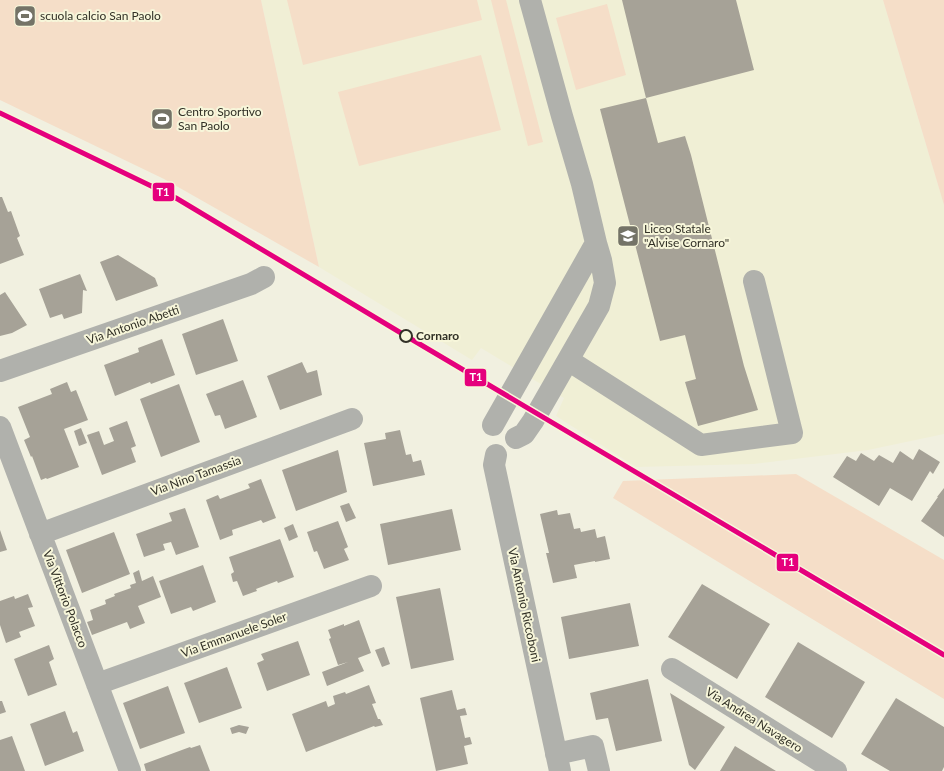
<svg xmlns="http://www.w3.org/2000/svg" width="944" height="771" viewBox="0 0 944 771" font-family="Lato,sans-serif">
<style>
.built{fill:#f0efd5}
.green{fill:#f5dec8}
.building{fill:#a6a297}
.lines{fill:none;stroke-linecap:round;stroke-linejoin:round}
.minor{stroke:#b0b1ac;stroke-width:22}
.tram-1-casing{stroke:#f7f6da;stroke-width:8}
.tram-1{stroke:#e5007d;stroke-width:5}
.stop-dot{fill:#f7f6da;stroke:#313026;stroke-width:2}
.labels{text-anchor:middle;stroke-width:4;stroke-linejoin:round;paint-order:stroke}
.poi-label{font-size:12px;fill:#313026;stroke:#f7f6da;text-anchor:start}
.street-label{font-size:12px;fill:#313026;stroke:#f7f6da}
.stop-label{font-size:12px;font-weight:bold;fill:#313026;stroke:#f7f6da;text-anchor:start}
.line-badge{stroke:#f7f6da;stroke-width:1.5}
.badge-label{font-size:11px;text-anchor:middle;font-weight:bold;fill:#fff}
</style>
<rect width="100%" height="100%" fill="#f1f0e0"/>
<path class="built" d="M 261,0 L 883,0 L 944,205 L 944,434 L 868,450 L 754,464 L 636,467 L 556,416 L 564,398 L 481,348 L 472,360 L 319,267 Z"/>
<path class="green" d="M 0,0 L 261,0 L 319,267 L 164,179 L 0,100 Z
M 287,0 L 477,0 L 482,20 L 303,65 Z
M 491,0 L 506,0 L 543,142 L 528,146 Z
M 883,0 L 944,0 L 944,205 Z
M 607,4 L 626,75 L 576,90 L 556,18 Z
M 481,55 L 501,130 L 359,166 L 338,92 Z
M 796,474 L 944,560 L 944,699 L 613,498 L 623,481 Z"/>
<path class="building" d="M 622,0 L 736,0 L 754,70 L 646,98 Z
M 646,98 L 658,143 L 685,136 L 691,155 L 744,366 L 758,410 L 698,426 L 685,382 L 696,379 L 685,335 L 660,341 L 600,109 Z
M 0,197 L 2,197 L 8,212 L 11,211 L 20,236 L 17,238 L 24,255 L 0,264 Z
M 118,255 L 155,278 L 158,286 L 116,301 L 100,262 Z
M 80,274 L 87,291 L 83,290 L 82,313 L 64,319 L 62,314 L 50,318 L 39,289 Z
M 5,292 L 27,325 L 12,333 L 0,336 L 0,295 Z
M 223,319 L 238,361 L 196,375 L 182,334 Z
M 162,339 L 175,375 L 151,384 L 150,382 L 115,396 L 104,365 L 139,352 L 138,348 Z
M 302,362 L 307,373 L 317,370 L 322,395 L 280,410 L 267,376 Z
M 243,380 L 257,417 L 225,429 L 220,415 L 215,416 L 206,394 Z
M 67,382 L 71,392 L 76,390 L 88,420 L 64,429 L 79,467 L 47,479 L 46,478 L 41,480 L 32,456 L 31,457 L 24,440 L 30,437 L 18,407 L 52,394 L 50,389 Z
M 179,384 L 200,442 L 161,457 L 140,399 Z
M 127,421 L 136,446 L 131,448 L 136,462 L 102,475 L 87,435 L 99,431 L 104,445 L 114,441 L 109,428 Z
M 81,428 L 87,443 L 79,446 L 74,431 Z
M 400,430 L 406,455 L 411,454 L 413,462 L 421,460 L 425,475 L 373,486 L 364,443 L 386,439 L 385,433 Z
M 919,449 L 940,462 L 933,474 L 930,471 L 912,501 L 890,488 L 879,506 L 833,477 L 847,456 L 856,461 L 861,453 L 874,461 L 879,455 L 893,463 L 900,451 L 913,460 Z
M 338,450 L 347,492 L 296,511 L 282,470 Z
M 261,479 L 276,518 L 263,523 L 261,520 L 232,530 L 233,535 L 220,540 L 206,500 L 218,495 L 220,499 L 250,488 L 248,484 Z
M 944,488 L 944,537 L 921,521 L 938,497 L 937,497 Z
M 349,503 L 356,518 L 346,522 L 340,506 Z
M 185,508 L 199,547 L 176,555 L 171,542 L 163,544 L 165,550 L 144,557 L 136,534 L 172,521 L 169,513 Z
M 452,509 L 461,550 L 388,565 L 380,524 Z
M 557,510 L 558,515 L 570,513 L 574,529 L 580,528 L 581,532 L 595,529 L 597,538 L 605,536 L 610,559 L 595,562 L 595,561 L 574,565 L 577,578 L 553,583 L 546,553 L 549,553 L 540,514 Z
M 338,521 L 348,547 L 344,549 L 349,560 L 324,569 L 317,551 L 314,552 L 307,532 Z
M 293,524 L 298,537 L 289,541 L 284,528 Z
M 0,530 L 7,550 L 0,552 Z
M 114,532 L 130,574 L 82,593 L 66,550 Z
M 280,539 L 294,577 L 278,583 L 277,581 L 256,589 L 257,591 L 243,596 L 237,581 L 233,582 L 231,574 L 234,572 L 229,557 Z
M 203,565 L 216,602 L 193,611 L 191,607 L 171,614 L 159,581 Z
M 139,570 L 142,581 L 153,576 L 161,597 L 138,606 L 145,623 L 130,629 L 127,622 L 92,635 L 87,622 L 93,620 L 90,610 L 106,604 L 105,600 L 115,596 L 114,594 L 131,588 L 130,585 L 136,583 L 133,573 Z
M 702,584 L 770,624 L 737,679 L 668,637 Z
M 440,588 L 454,660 L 411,669 L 396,597 Z
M 28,594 L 33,607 L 28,608 L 35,626 L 19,632 L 21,637 L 6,643 L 0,625 L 0,601 L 14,596 L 15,599 Z
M 630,603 L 639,646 L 569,659 L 561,617 Z
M 359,620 L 371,653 L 358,658 L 364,671 L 327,686 L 322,672 L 348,662 L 338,665 L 329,639 L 331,638 L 328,630 L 344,624 L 344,626 Z
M 298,641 L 310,675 L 267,691 L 257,663 L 264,660 L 261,654 Z
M 798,642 L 865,682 L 832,738 L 765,697 Z
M 49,645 L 54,659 L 49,662 L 57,685 L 28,696 L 14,659 Z
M 384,647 L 390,664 L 382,667 L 375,650 Z
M 227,667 L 242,708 L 199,723 L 184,683 Z
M 648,679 L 662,741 L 616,751 L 608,718 L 596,720 L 590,693 Z
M 369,685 L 376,703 L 372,704 L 378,719 L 380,719 L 383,725 L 375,727 L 374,726 L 306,752 L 292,714 L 326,701 L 328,707 L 335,704 L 333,696 L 345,692 L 346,694 Z
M 168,686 L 185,733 L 140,749 L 123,703 Z
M 452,690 L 457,710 L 465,708 L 467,715 L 460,716 L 465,738 L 470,737 L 472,744 L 464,746 L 468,764 L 436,771 L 420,698 Z
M 670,693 L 725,727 L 695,770 L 689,765 Z
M 896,698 L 944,727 L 944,767 L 942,771 L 890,771 L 861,754 Z
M 0,701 L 2,701 L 6,712 L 0,714 Z
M 65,711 L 73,733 L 77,731 L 84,751 L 45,766 L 30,724 Z
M 239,725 L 249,727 L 246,734 L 239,732 L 232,734 L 230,728 Z
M 12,736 L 25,771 L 0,771 L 0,740 Z
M 200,745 L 210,771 L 146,771 L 144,764 L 190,747 L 191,748 Z
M 735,746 L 776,771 L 720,771 Z"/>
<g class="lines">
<path class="minor" d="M 568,360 L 701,445 L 792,433 L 754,281
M 0,371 L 251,284 L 264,277
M 493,425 L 596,243
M 0,427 L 130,771
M 516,438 L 524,434 L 533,421 L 599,306 L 605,283 L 601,260 L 596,243 L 582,184 L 562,116 L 530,0
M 496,455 L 494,465 L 560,771
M 40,534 L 352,419
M 672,669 L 836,771
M 97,684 L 371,586
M 556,754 L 593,746 L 599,771"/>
<g class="tram-1-casing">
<path id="tram-1" d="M 0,113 L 176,198 L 406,336 L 499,391 L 944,655"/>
</g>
<use href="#tram-1" class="tram-1"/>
</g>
<defs>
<g id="stadium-square" transform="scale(1.15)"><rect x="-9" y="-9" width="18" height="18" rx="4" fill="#747367" stroke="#f7f6da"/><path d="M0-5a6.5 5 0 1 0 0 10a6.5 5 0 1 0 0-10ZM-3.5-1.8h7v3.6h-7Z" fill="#fff"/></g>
<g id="school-square" transform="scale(1.15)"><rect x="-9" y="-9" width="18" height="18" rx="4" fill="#747367" stroke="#f7f6da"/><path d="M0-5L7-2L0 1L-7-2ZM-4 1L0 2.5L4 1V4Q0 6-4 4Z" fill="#fff"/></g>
</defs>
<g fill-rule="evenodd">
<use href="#stadium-square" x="25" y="16"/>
<use href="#stadium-square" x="162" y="119"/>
<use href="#school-square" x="628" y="236"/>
</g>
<circle class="stop-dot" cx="406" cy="336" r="6"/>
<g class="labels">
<g class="poi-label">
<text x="40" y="20">scuola calcio San Paolo</text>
<text x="178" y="116">Centro Sportivo<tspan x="178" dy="14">San Paolo</tspan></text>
<text x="644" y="233">Liceo Statale<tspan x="644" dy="14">"Alvise Cornaro"</tspan></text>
</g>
<g class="street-label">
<text transform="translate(133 325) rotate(-19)" y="4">Via Antonio Abetti</text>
<text transform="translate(196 476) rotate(-20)" y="4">Via Nino Tamassia</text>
<text transform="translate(65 599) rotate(69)" y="4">Via Vittorio Polacco</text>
<text transform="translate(524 605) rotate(78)" y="4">Via Antonio Riccoboni</text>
<text transform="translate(234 635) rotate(-20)" y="4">Via Emmanuele Soler</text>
<text transform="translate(754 720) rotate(32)" y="4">Via Andrea Navagero</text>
</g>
<g class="stop-label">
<text x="416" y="340">Cornaro</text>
</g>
</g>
<g class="line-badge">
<rect x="152" y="182" width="23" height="20" rx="4" fill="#e5007d"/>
<rect x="464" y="368" width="23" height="19" rx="4" fill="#e5007d"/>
<rect x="776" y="553" width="23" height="19" rx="4" fill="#e5007d"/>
</g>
<g class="badge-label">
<text x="163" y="196">T1</text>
<text x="476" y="381">T1</text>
<text x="788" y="566">T1</text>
</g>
</svg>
